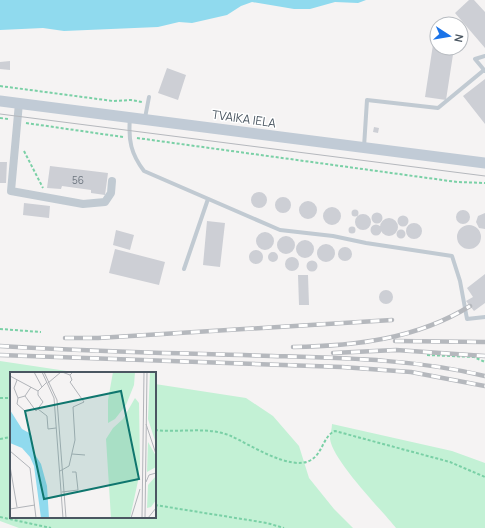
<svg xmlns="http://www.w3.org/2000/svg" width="485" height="528" viewBox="0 0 485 528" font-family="Manrope,sans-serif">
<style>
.green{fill:#c3f1d5}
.water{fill:#90daee}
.building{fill:#cdcfd5}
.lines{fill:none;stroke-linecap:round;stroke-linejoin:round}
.path{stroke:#7ad0a6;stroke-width:2;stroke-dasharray:3 2;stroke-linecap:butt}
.lane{stroke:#c1cad2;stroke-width:4}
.street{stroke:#c1cad2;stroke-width:8}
.secondary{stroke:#c1cbd6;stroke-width:11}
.tram{stroke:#b5b8bd;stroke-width:1}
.rail-casing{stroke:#b5b8bd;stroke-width:4.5}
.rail{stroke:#fff;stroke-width:3;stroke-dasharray:9;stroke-linecap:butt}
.labels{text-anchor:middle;stroke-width:3;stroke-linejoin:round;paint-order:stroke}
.number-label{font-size:10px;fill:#6b747e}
.street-label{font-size:12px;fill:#4a5661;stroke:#fff}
.inset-road{fill:none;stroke:#b1b4b9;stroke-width:1}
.view{fill:#0f766e;fill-opacity:0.15;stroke:#0f766e;stroke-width:2}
.inset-edge{fill:none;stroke:#4a5661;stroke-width:2}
</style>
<rect width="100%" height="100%" fill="#f5f3f3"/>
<path class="green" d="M 0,361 L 80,373 L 11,373 L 11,517 L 155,517 L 155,384 L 246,398 L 273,416 L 299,446 L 309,478 L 334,509 L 353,528 L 19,528 L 0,521 Z
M 332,424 L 452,451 L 485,463 L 485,528 L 396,528 C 381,509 333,461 330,439 C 330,434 332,429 332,424 Z"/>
<path class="water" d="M 0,0 L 366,0 L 358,3 L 335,2 L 310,9 L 294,9 L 252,2 L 241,6 L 227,15 L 192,23 L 179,22 L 158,27 L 64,31 L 43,28 L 0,30 Z"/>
<path class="building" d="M 469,0 L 474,0 L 485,12 L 485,48 L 455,13 Z
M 434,38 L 437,38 L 437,48 L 454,48 L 446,100 L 425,97 Z
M 10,61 L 10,70 L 0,69 L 0,62 Z
M 167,68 L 186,75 L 178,100 L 158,93 Z
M 485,79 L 485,124 L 463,96 Z
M 374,127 L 379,128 L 378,133 L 373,132 Z
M 0,162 L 7,162 L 6,183 L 0,183 Z
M 50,166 L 108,173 L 105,195 L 91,193 L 91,190 L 62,186 L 61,189 L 47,188 Z
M251 200a8 8 0 1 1 16 0a8 8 0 1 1-16 0Z
M275 205a8 8 0 1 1 16 0a8 8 0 1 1-16 0Z
M299 210a9 9 0 1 1 18 0a9 9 0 1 1-18 0Z
M 24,203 L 50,206 L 49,218 L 23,215 Z
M323 216a9 9 0 1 1 18 0a9 9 0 1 1-18 0Z
M351.5 213a3.5 3.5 0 1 1 7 0a3.5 3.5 0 1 1-7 0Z
M456 217a7 7 0 1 1 14 0a7 7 0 1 1-14 0Z
M371.5 218a5.5 5.5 0 1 1 11 0a5.5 5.5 0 1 1-11 0Z
M 485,213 L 485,229 L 479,228 L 476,222 L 478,216 Z
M355 222a8 8 0 1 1 16 0a8 8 0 1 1-16 0Z
M397.5 221a5.5 5.5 0 1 1 11 0a5.5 5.5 0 1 1-11 0Z
M380 227a9 9 0 1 1 18 0a9 9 0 1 1-18 0Z
M 207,221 L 225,223 L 220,267 L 203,265 Z
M406 231a8 8 0 1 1 16 0a8 8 0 1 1-16 0Z
M370.5 230a5.5 5.5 0 1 1 11 0a5.5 5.5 0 1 1-11 0Z
M457 237a12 12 0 1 1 24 0a12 12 0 1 1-24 0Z
M348.5 230a3.5 3.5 0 1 1 7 0a3.5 3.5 0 1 1-7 0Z
M396.5 234a4.5 4.5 0 1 1 9 0a4.5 4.5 0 1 1-9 0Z
M 116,230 L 134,235 L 130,250 L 113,245 Z
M256 241a9 9 0 1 1 18 0a9 9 0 1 1-18 0Z
M277 245a9 9 0 1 1 18 0a9 9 0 1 1-18 0Z
M296 249a9 9 0 1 1 18 0a9 9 0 1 1-18 0Z
M317 253a9 9 0 1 1 18 0a9 9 0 1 1-18 0Z
M338 254a7 7 0 1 1 14 0a7 7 0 1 1-14 0Z
M 115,249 L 165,262 L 159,285 L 109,273 Z
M249 257a7 7 0 1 1 14 0a7 7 0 1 1-14 0Z
M268 257a5 5 0 1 1 10 0a5 5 0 1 1-10 0Z
M285 264a7 7 0 1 1 14 0a7 7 0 1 1-14 0Z
M306.5 266a5.5 5.5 0 1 1 11 0a5.5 5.5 0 1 1-11 0Z
M 485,274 L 485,303 L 474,311 L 466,301 L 473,297 L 467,288 Z
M 298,275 L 308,275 L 309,305 L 299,305 Z
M379 297a7 7 0 1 1 14 0a7 7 0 1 1-14 0Z"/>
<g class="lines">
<path class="path" d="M 0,86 L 113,101 L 131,100 L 142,102
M 0,118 L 8,119
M 26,123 L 123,137
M 137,138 L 457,182 L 485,183
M 24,151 L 43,188
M 0,329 L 41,332
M 427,355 L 474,357 L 485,362
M 0,398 L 11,398
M 155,430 C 180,433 207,426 231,436 C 249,444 291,472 311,460 C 323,453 323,436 335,431 L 450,462 L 485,477
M 0,439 L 11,437
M 155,505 L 267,523 L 284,528
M 0,517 L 51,528"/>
<path class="lane" d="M 485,56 L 475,59 L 485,71
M 130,118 C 128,140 131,154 144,171 L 280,230 L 333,236 L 366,243 L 452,256 L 460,281 L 467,319 L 485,317
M 145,118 L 149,97
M 364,147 L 367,100 L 438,108 L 484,70
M 184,269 L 208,199"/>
<path class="street" d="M 19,103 L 11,191 L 83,204 L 105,202 L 111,193 L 112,181"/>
<path class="secondary" d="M 0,101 L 485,163"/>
<path class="tram" d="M 0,114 L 485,176"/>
<g class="rail-casing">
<path id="rail" d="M 65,338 L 98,338 L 392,320
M 395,341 L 485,342
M 0,346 C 90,352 181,353 272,356 C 343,358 415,359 485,376
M 293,347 C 355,346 417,339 470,306
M 333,353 L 396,350 L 485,356
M 0,355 L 342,367 L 411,372 L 485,386"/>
</g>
<use href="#rail" class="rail"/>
</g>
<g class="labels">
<g class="number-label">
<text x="78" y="184">56</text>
</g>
<g class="street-label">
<text transform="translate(244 119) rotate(8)" y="4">TVAIKA IELA</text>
</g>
</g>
<g transform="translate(10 372)">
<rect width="146" height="146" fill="#f5f3f3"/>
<path d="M 103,0 L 125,0 L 124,13 L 116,33 L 105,47 L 98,51 L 98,28 ZM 140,0 L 146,0 L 146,72 L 138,47 ZM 125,26 L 129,31 L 130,92 L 128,109 L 120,146 L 101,146 L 96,67 L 103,56 L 113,47 ZM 138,70 L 146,84 L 146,95 L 137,100 ZM 146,104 L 146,128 L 141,135 L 137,136 L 138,113 Z" fill="#c3f1d5"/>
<path d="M 0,38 L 12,57 L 21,62 L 24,81 L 31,92 L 37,114 L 39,146 L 31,146 L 24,94 L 20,85 L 12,76 L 0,71 Z" fill="#90daee"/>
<path class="inset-road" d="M 24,0 L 32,15M 32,0 L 44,26 L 53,146M 34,0 L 47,28 L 56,146M 52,0 L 60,3 L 63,0M 0,4 L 28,19 L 37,10M 7,8 L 4,16 L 8,26 L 15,24 L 21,15M 38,11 L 51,0M 15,24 L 26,39 L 33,30 L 28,23 L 28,19M 8,26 L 7,32 L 15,39M 28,37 L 37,44 L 38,57 L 46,56M 136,52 L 146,82M 0,79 L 20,96 L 26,146M 62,82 L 75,83M 0,94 L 7,135M 50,99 L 59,94 L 65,68 L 63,35 L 74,30 L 60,10 L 62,8 L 60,3M 136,110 L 139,103 L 146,101M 52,120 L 68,118 L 66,100 L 62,100M 0,137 L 25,133M 121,146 L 130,117M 132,146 L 134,0M 135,146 L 137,0M 138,146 L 146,136"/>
<path class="view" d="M 111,19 L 129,107 L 34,127 L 15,39 Z"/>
<rect width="146" height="146" class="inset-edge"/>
</g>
<g transform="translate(449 36) rotate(102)"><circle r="19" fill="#ffffff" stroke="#b7bbc0"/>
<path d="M0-3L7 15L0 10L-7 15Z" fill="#1a73e8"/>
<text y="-6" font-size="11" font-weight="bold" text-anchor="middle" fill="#4a5661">N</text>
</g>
</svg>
